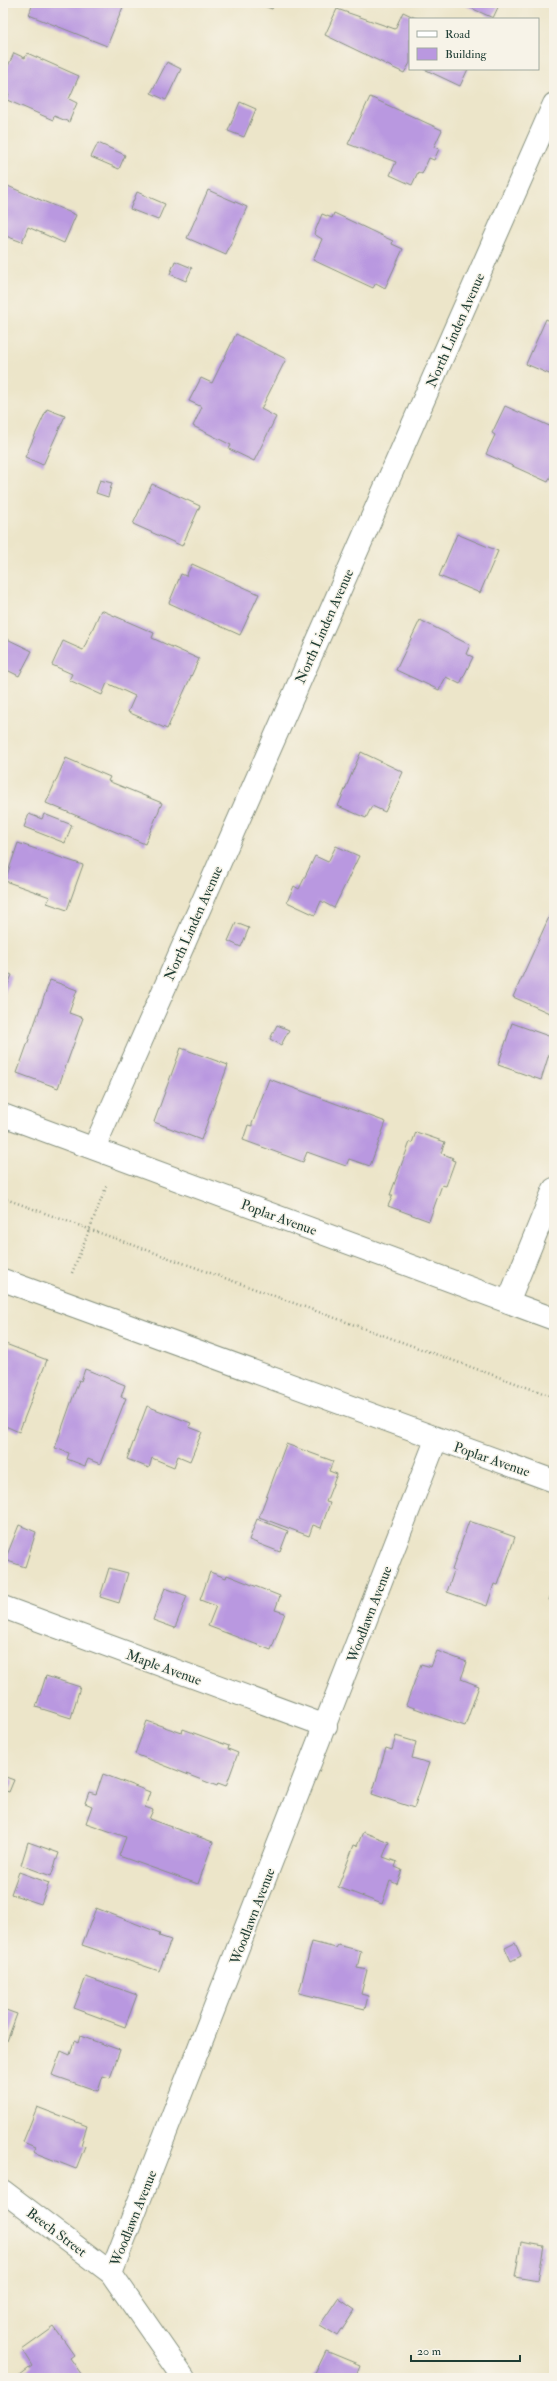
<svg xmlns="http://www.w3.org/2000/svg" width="557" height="2381" viewBox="0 0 557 2381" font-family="'IM FELL Double Pica',serif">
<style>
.building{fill:#b998e0}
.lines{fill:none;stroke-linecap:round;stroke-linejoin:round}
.minor-casing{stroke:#86917e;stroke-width:24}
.path{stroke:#86917e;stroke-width:2.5;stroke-dasharray:1 3;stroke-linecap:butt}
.minor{stroke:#fff;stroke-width:22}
.labels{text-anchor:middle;stroke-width:3;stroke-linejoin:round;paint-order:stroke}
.street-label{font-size:14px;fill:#1f3d34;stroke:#f7f3e8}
</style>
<rect width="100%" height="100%" fill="#f7f3e8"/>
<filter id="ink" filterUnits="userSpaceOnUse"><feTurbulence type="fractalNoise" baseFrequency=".025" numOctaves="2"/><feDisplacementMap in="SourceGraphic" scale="8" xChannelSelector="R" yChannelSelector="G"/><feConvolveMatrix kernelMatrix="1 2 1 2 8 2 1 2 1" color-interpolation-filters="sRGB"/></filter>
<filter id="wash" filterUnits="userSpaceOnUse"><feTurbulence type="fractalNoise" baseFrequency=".012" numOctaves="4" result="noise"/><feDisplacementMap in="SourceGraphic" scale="16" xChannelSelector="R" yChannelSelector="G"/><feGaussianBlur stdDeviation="0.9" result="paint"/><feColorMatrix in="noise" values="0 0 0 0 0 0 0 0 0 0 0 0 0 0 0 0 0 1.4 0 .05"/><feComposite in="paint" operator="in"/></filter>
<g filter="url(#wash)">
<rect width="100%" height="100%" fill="#ece5c9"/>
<g id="blocks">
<path class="building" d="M 33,3 L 114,3 L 123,7 L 107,46 L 29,15 Z
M 256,3 L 274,3 L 272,9 Z
M 460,3 L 500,3 L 493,18 Z
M 337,9 L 395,29 L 403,12 L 418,19 L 410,19 L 410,63 L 404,73 L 325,35 Z
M 14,53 L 25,58 L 27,53 L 79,76 L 69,99 L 77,103 L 69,122 L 54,116 L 53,120 L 7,100 L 9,94 L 3,91 L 3,77 Z
M 167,62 L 181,69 L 166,100 L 151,93 Z
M 424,69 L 468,69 L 460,86 Z
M 370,97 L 442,130 L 434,147 L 439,149 L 434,160 L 429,158 L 422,174 L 418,172 L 412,185 L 390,175 L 396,162 L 348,144 Z
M 240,102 L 256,109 L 244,137 L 228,131 Z
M 98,143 L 125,155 L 119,169 L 91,157 Z
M 3,184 L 76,215 L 64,243 L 28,227 L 22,242 L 3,235 Z
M 208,190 L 247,207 L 226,255 L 187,238 Z
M 137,192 L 165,204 L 158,220 L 130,209 Z
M 334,213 L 393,241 L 392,244 L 403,249 L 385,288 L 376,283 L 373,288 L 313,260 L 322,239 L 314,234 L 322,214 L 332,218 Z
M 175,261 L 192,268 L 186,281 L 170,274 Z
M 546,319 L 554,323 L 554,376 L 526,364 Z
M 236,334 L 286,359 L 261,409 L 276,417 L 254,461 L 229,449 L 231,445 L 193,426 L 202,407 L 189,401 L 201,378 L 212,383 Z
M 505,406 L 554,428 L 554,469 L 548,482 L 486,454 L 495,435 L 492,433 Z
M 47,409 L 65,416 L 43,465 L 25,457 Z
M 100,480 L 112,483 L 108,497 L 96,493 Z
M 152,484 L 200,506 L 182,546 L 133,524 Z
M 457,534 L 498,551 L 480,593 L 439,576 Z
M 192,564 L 259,594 L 240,635 L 169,603 L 181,574 L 186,576 Z
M 101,610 L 154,633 L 152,638 L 199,659 L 167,729 L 128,712 L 135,696 L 107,683 L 102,695 L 69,680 L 72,674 L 52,665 L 63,641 L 83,650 Z
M 420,620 L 470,645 L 466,654 L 473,657 L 460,684 L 446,677 L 439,690 L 396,670 Z
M 3,637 L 32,651 L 19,676 L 3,668 Z
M 361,752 L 403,772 L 385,812 L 372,806 L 366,818 L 338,806 Z
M 66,758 L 110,777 L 108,781 L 162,803 L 145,844 L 46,803 Z
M 29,814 L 42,819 L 44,814 L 72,825 L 65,843 L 24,827 Z
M 18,843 L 83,865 L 67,910 L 47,903 L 50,897 L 5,881 Z
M 336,846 L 359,856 L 334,908 L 321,901 L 315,915 L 287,902 L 294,886 L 299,889 L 315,856 L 328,862 Z
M 554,906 L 554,1015 L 513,997 Z
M 236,923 L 249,928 L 241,947 L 228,941 Z
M 3,971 L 12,975 L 3,997 Z
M 50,980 L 77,990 L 69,1013 L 83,1018 L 58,1088 L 17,1073 Z
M 512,1023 L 554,1038 L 541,1080 L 498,1065 Z
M 277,1025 L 289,1030 L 281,1045 L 270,1039 Z
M 181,1048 L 228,1065 L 201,1140 L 154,1122 Z
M 269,1079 L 386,1122 L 370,1166 L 349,1159 L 346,1166 L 307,1152 L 303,1162 L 243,1140 L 248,1125 L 252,1126 L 252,1124 Z
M 416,1132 L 445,1142 L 441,1153 L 453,1158 L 452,1160 L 455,1161 L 446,1186 L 442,1185 L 429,1221 L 388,1206 L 393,1195 L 390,1195 L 410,1142 L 412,1143 Z
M 3,1343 L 47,1360 L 19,1432 L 3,1425 L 5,1412 L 3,1411 Z
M 85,1369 L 125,1385 L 121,1397 L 126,1398 L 100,1464 L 88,1459 L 85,1466 L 67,1459 L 69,1453 L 55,1448 L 79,1380 L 81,1381 Z
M 147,1406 L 191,1423 L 189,1427 L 202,1432 L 190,1461 L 178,1456 L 174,1467 L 152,1458 L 149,1468 L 127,1459 Z
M 286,1444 L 333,1461 L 329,1471 L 337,1474 L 326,1502 L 330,1503 L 321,1528 L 313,1525 L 309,1536 L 259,1517 Z
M 257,1519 L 288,1531 L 280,1552 L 249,1540 Z
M 469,1521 L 515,1537 L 498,1585 L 494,1584 L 487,1606 L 447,1592 L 454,1571 L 452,1570 Z
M 19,1525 L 36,1532 L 25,1567 L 5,1560 Z
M 109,1568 L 128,1573 L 119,1603 L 100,1597 Z
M 210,1572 L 226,1578 L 227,1575 L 280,1596 L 275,1610 L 285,1613 L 271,1650 L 208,1626 L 216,1606 L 200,1600 Z
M 554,1586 L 554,1602 L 549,1600 Z
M 165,1588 L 187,1596 L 175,1628 L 153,1620 Z
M 437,1651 L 467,1662 L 461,1679 L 479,1686 L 465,1726 L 406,1705 L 421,1664 L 431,1667 Z
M 46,1676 L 80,1687 L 71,1718 L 36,1707 Z
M 147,1721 L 182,1733 L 183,1729 L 229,1746 L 228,1749 L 238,1753 L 226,1786 L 218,1783 L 217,1786 L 135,1754 Z
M 396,1736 L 416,1742 L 412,1758 L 429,1763 L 414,1808 L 372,1794 L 386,1748 L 392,1750 Z
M 103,1774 L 150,1792 L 145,1807 L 153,1810 L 149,1819 L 213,1842 L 198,1884 L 119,1856 L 126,1837 L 86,1823 L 92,1806 L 85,1803 L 89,1792 L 96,1794 Z
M 3,1776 L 14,1780 L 9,1792 L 3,1790 Z
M 363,1832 L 389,1842 L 383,1857 L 397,1862 L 395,1867 L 402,1870 L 397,1884 L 390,1881 L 382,1904 L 338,1887 L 354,1845 L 357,1846 Z
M 28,1842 L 59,1853 L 51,1876 L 21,1865 Z
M 19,1872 L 49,1883 L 41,1904 L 11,1894 Z
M 96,1908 L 160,1933 L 159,1936 L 171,1940 L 159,1971 L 82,1945 Z
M 312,1942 L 336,1948 L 338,1945 L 361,1951 L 357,1968 L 367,1970 L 361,1994 L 368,1996 L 365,2009 L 299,1993 Z
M 515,1943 L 521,1956 L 511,1961 L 505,1948 Z
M 86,1977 L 137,1995 L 125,2027 L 74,2008 Z
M 3,2009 L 17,2014 L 7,2041 L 3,2039 Z
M 80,2036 L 120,2050 L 110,2078 L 103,2076 L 98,2091 L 52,2075 L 61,2051 L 70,2055 L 74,2041 L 78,2043 Z
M 37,2107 L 87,2126 L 81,2145 L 85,2146 L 76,2169 L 33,2152 L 35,2147 L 23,2142 Z
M 521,2242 L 544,2246 L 538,2281 L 515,2277 Z
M 338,2298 L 355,2310 L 338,2336 L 320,2325 Z
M 54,2327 L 74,2355 L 70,2358 L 84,2378 L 16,2378 L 32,2366 L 22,2350 Z
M 326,2351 L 360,2365 L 355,2378 L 313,2378 Z"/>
</g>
</g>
<g filter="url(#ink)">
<use href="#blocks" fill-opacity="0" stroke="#86917e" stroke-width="1"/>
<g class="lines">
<g class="minor-casing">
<path id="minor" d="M 3,1115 L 554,1319
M 94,1148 L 554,104
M 3,1280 L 554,1481
M 508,1302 L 554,1189
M 3,1607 L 326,1726
M 3,2191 L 111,2273 L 184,2378
M 111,2273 L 436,1440"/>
</g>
<path class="path" d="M 3,1198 L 554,1397
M 72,1273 L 107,1185"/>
<use href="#minor" class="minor"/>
</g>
</g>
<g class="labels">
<g class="street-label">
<text transform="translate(455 330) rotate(-66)" y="5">North Linden Avenue</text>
<text transform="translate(324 626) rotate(-66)" y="5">North Linden Avenue</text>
<text transform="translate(193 923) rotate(-66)" y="5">North Linden Avenue</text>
<text transform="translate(279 1217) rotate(20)" y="5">Poplar Avenue</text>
<text transform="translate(492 1459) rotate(19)" y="5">Poplar Avenue</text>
<text transform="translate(369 1614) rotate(-69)" y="5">Woodlawn Avenue</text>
<text transform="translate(164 1667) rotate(20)" y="5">Maple Avenue</text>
<text transform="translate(252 1916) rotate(-69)" y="5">Woodlawn Avenue</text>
<text transform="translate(133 2218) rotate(-68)" y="5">Woodlawn Avenue</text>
<text transform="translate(57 2232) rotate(37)" y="5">Beech Street</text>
</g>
</g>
<rect width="557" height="2381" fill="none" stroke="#f7f3e8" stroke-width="16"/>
<rect x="409" y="18" width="130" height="52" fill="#f7f3e8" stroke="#a1aaa0"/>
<rect x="417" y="31" width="20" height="6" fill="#ffffff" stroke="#a1aaa0"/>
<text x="445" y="38" font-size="12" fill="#1f3d34">Road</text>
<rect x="417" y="48" width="20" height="12" fill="#b998e0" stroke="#a1aaa0"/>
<text x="445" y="58" font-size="12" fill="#1f3d34">Building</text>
<path d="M411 2355v6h109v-6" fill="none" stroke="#1f3d34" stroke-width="2"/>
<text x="417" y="2355" font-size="12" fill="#1f3d34" stroke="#f7f3e8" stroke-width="3" paint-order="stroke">20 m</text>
</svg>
